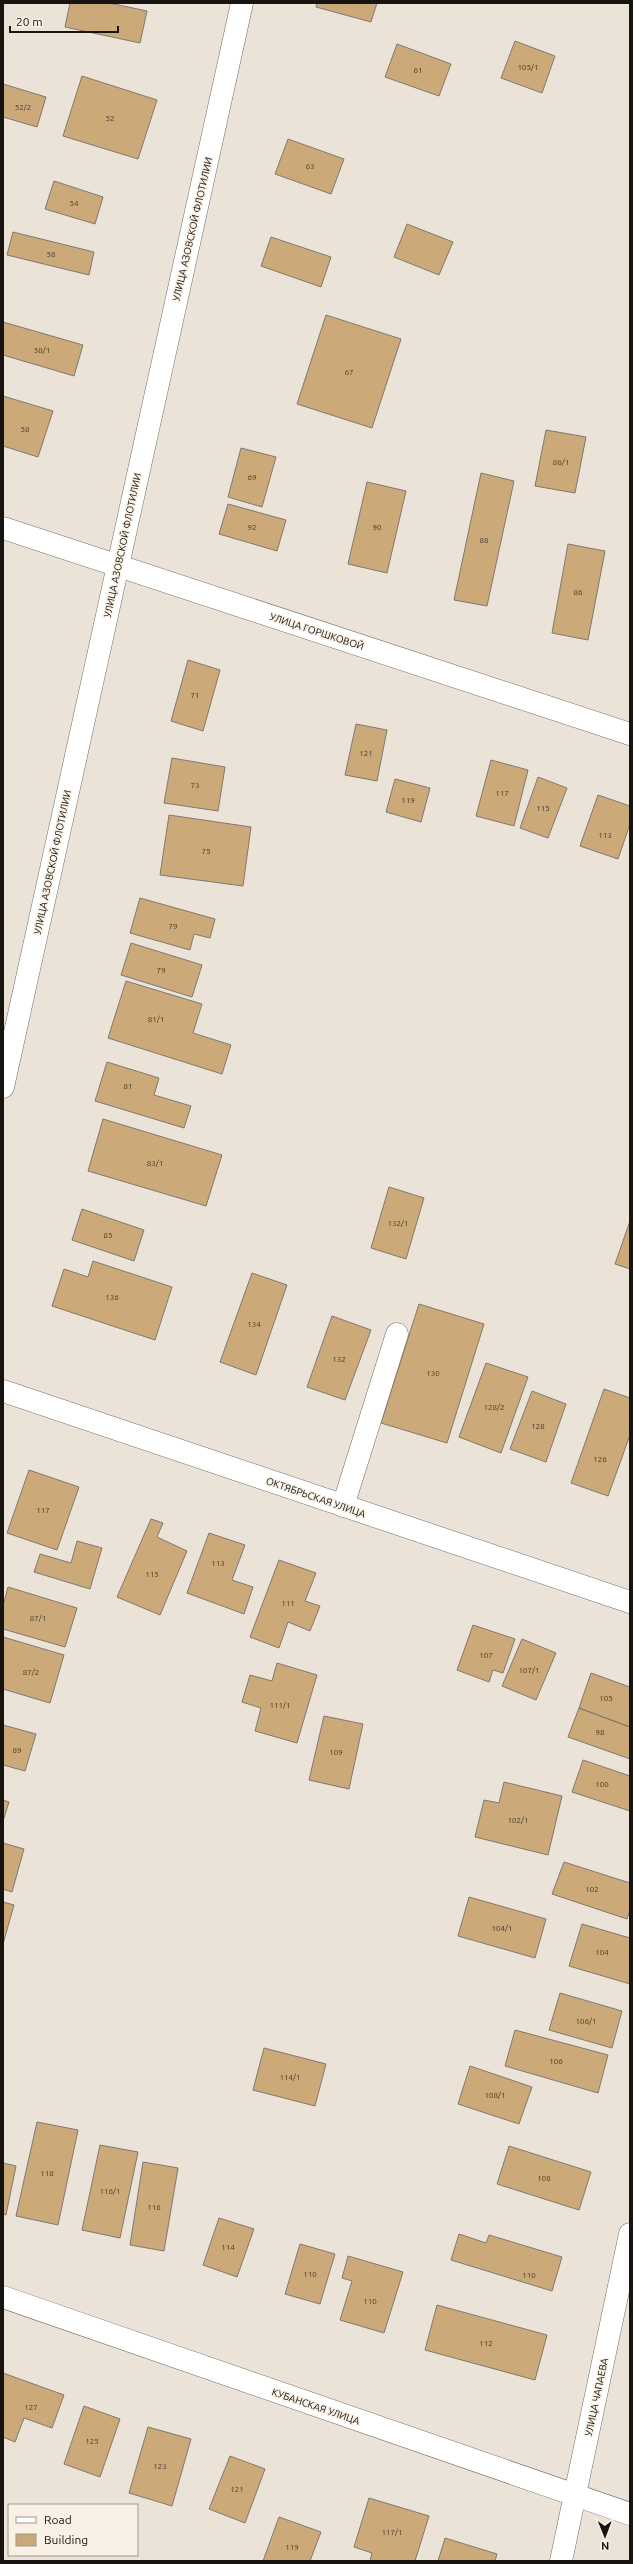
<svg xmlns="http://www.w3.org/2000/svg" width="633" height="2564" viewBox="0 0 633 2564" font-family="Ubuntu,sans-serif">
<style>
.building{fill:#cca979;stroke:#80786f}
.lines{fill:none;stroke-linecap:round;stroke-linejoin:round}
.minor-casing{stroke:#756e65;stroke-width:23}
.minor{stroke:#fff;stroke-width:22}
.labels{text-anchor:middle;stroke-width:3;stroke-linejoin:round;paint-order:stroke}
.number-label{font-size:8px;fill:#44392a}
.street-label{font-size:10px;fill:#171410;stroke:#f9f0e6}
</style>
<rect width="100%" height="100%" fill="#ebe3d8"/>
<path class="building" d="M 70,3 L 109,3 L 147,11 L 140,43 L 65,27 Z
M 317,3 L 377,3 L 371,22 L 316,7 Z
M 515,41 L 555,56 L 542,93 L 501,78 Z
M 397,44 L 451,64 L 439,96 L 385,77 Z
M 82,76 L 157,100 L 138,159 L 63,136 Z
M 3,84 L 46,97 L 37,127 L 3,117 Z
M 288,139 L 344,159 L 331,194 L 275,174 Z
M 54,181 L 103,197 L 95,224 L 45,209 Z
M 407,224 L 453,242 L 439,275 L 394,257 Z
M 13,232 L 94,252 L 89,275 L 7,255 Z
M 271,237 L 331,257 L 321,287 L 261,266 Z
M 326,315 L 401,339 L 372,428 L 297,404 Z
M 3,322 L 83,345 L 74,376 L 3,355 Z
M 3,396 L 53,411 L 38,457 L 3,446 Z
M 546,430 L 586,437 L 575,493 L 535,486 Z
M 241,448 L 276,457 L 262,507 L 228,497 Z
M 481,473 L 514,481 L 487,606 L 454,600 Z
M 367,482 L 406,491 L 387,573 L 348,564 Z
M 228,504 L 286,520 L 277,551 L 219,534 Z
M 568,544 L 605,551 L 588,640 L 552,633 Z
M 188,660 L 220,670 L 203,731 L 171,721 Z
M 356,724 L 387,730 L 377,781 L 345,775 Z
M 172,758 L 225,767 L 218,811 L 164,803 Z
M 491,760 L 528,770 L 514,826 L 476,816 Z
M 538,777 L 567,788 L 548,838 L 520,828 Z
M 395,779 L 430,788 L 421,822 L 386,812 Z
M 598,795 L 630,806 L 630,824 L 618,859 L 580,846 Z
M 169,815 L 251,827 L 243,886 L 160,875 Z
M 140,898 L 215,919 L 210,938 L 194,934 L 190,950 L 130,933 Z
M 131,943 L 202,965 L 192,997 L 121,975 Z
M 126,981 L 202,1004 L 193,1033 L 231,1045 L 222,1074 L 108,1038 Z
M 107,1062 L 159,1078 L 154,1095 L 191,1106 L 184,1128 L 95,1101 Z
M 103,1119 L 222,1155 L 206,1206 L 88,1171 Z
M 389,1187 L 424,1198 L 406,1259 L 371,1248 Z
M 82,1209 L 144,1230 L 134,1261 L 72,1240 Z
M 630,1221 L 630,1269 L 615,1264 Z
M 93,1261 L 172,1287 L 155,1340 L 52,1306 L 64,1269 L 88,1277 Z
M 252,1273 L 287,1285 L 256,1375 L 220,1362 Z
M 419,1304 L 484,1324 L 447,1443 L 381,1423 Z
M 332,1316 L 371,1330 L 345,1400 L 307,1387 Z
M 486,1363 L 528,1377 L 501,1453 L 459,1437 Z
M 604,1389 L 630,1398 L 630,1435 L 608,1496 L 571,1483 Z
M 532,1391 L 566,1404 L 546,1462 L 510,1449 Z
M 29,1470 L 79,1487 L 57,1550 L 7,1533 Z
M 151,1519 L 163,1523 L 157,1537 L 187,1551 L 160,1615 L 117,1597 Z
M 209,1533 L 245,1545 L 232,1580 L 253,1587 L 244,1614 L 187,1593 Z
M 77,1541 L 102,1548 L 90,1589 L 34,1572 L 40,1554 L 71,1563 Z
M 279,1560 L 316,1573 L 305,1601 L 320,1606 L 310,1631 L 288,1622 L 279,1648 L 250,1637 Z
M 8,1587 L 77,1608 L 65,1647 L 3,1629 L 3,1606 Z
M 473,1625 L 515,1639 L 503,1673 L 493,1670 L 489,1682 L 457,1670 Z
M 3,1637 L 64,1655 L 50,1703 L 3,1689 Z
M 522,1639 L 556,1653 L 536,1700 L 502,1686 Z
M 277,1663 L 317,1675 L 297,1743 L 255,1731 L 261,1708 L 242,1702 L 250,1675 L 272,1681 Z
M 591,1673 L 630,1687 L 630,1727 L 579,1708 Z
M 579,1708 L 630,1727 L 630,1759 L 568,1737 Z
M 324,1716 L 363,1724 L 349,1789 L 309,1780 Z
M 3,1725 L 36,1734 L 25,1771 L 3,1765 Z
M 583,1760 L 630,1776 L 630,1811 L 572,1792 Z
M 504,1782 L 562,1796 L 548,1855 L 475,1837 L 484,1800 L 499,1803 Z
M 3,1800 L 9,1802 L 3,1821 Z
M 3,1843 L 24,1849 L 12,1892 L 3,1889 Z
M 564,1862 L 630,1883 L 630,1910 L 627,1919 L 552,1894 Z
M 469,1897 L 546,1919 L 535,1958 L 458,1936 Z
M 3,1902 L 14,1905 L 3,1944 Z
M 582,1924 L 630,1938 L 630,1984 L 569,1966 Z
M 560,1993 L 622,2011 L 612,2048 L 549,2030 Z
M 515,2030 L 608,2055 L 598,2093 L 505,2066 Z
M 264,2048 L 326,2064 L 315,2106 L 253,2090 Z
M 470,2066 L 532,2087 L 519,2124 L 458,2104 Z
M 37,2122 L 78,2130 L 58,2225 L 16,2216 Z
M 100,2145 L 138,2152 L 120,2238 L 82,2230 Z
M 509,2146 L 591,2172 L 579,2210 L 497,2184 Z
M 143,2162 L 178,2168 L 164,2251 L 130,2245 Z
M 3,2163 L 16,2166 L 6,2215 L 3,2214 Z
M 219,2218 L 254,2229 L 237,2277 L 203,2265 Z
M 459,2234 L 486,2243 L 489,2235 L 562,2257 L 552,2291 L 451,2260 Z
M 300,2244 L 335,2254 L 320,2304 L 285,2294 Z
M 348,2256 L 403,2272 L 384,2333 L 340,2320 L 352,2281 L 342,2278 Z
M 437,2305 L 547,2335 L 535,2380 L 425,2350 Z
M 3,2373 L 64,2395 L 52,2428 L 24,2418 L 15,2442 L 3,2437 Z
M 84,2406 L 120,2419 L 100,2477 L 64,2464 Z
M 148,2427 L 191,2439 L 172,2506 L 129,2493 Z
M 230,2456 L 265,2469 L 245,2523 L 209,2509 Z
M 369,2498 L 429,2516 L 415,2561 L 370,2561 L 372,2553 L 354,2547 Z
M 279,2517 L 321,2532 L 310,2561 L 263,2561 Z
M 445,2538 L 497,2554 L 495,2561 L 438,2561 Z"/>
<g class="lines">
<g class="minor-casing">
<path id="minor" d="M 3,528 L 630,734
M 3,1087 L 242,3
M 3,1391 L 630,1602
M 343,1506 L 397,1334
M 3,2297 L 630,2514
M 561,2561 L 630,2234"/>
</g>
<use href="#minor" class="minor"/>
</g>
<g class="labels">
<g class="number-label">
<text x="528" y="70">105/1</text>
<text x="418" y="73">61</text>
<text x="23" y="110">52/2</text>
<text x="110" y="121">52</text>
<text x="310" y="169">63</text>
<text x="74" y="206">54</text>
<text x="51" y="257">56</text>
<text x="42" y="353">58/1</text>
<text x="349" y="375">67</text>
<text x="25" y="432">58</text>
<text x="561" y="465">86/1</text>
<text x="252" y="480">69</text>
<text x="252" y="530">92</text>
<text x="377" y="530">90</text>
<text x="484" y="543">88</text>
<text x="578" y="595">86</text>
<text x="195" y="698">71</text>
<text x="366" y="756">121</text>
<text x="195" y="788">73</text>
<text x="502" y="796">117</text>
<text x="408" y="803">119</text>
<text x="543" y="811">115</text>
<text x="605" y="838">113</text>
<text x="206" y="854">75</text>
<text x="173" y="929">79</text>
<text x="161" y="973">79</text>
<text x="156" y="1022">81/1</text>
<text x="128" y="1089">81</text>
<text x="155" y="1166">83/1</text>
<text x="398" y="1226">132/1</text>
<text x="108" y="1238">85</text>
<text x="112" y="1300">136</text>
<text x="254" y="1327">134</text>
<text x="339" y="1362">132</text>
<text x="433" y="1376">130</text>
<text x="494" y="1410">128/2</text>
<text x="538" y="1429">128</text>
<text x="600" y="1462">126</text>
<text x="43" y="1513">117</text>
<text x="218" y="1566">113</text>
<text x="152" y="1577">115</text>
<text x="288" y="1606">111</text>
<text x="38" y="1621">87/1</text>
<text x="486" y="1658">107</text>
<text x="529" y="1673">107/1</text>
<text x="31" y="1675">87/2</text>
<text x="606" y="1701">105</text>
<text x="280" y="1708">111/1</text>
<text x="600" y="1735">98</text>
<text x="17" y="1753">89</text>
<text x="336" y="1755">109</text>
<text x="602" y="1787">100</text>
<text x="518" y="1823">102/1</text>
<text x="592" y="1892">102</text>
<text x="502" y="1931">104/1</text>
<text x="602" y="1955">104</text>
<text x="586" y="2024">106/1</text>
<text x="556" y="2064">106</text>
<text x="290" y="2080">114/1</text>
<text x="495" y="2098">108/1</text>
<text x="47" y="2176">118</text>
<text x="544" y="2181">108</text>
<text x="110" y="2194">116/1</text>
<text x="154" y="2210">116</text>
<text x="228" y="2250">114</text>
<text x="310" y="2277">110</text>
<text x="529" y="2278">110</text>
<text x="370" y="2304">110</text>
<text x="486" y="2346">112</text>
<text x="31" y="2410">127</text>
<text x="92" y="2444">125</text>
<text x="160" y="2469">123</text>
<text x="237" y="2492">121</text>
<text x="392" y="2535">117/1</text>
<text x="292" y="2550">119</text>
</g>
<g class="street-label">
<text transform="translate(192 229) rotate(-77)" y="4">УЛИЦА АЗОВСКОЙ ФЛОТИЛИИ</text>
<text transform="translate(122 545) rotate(-78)" y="4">УЛИЦА АЗОВСКОЙ ФЛОТИЛИИ</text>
<text transform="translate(317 631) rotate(18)" y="4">УЛИЦА ГОРШКОВОЙ</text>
<text transform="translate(52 862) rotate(-78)" y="4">УЛИЦА АЗОВСКОЙ ФЛОТИЛИИ</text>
<text transform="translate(316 1497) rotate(19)" y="4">ОКТЯБРЬСКАЯ УЛИЦА</text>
<text transform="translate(596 2397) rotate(-78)" y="4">УЛИЦА ЧАПАЕВА</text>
<text transform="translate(316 2406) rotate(19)" y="4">КУБАНСКАЯ УЛИЦА</text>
</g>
</g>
<rect width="633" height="2564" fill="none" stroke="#171410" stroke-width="8"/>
<rect x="8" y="2504" width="130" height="52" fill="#f9f0e6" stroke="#9f9890"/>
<rect x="16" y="2517" width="20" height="6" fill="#ffffff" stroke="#9f9890"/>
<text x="44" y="2524" font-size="12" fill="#171410">Road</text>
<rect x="16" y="2534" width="20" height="12" fill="#cca979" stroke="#9f9890"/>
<text x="44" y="2544" font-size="12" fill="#171410">Building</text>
<g transform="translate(605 2536) rotate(179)" stroke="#f9f0e6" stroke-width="3" paint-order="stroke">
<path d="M0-3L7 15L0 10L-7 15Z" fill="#171410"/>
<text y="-6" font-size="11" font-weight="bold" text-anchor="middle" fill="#171410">N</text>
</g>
<path d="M10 26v6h108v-6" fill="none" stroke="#171410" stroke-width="2"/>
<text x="16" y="26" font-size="12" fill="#171410" stroke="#f9f0e6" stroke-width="3" paint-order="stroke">20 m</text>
</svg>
